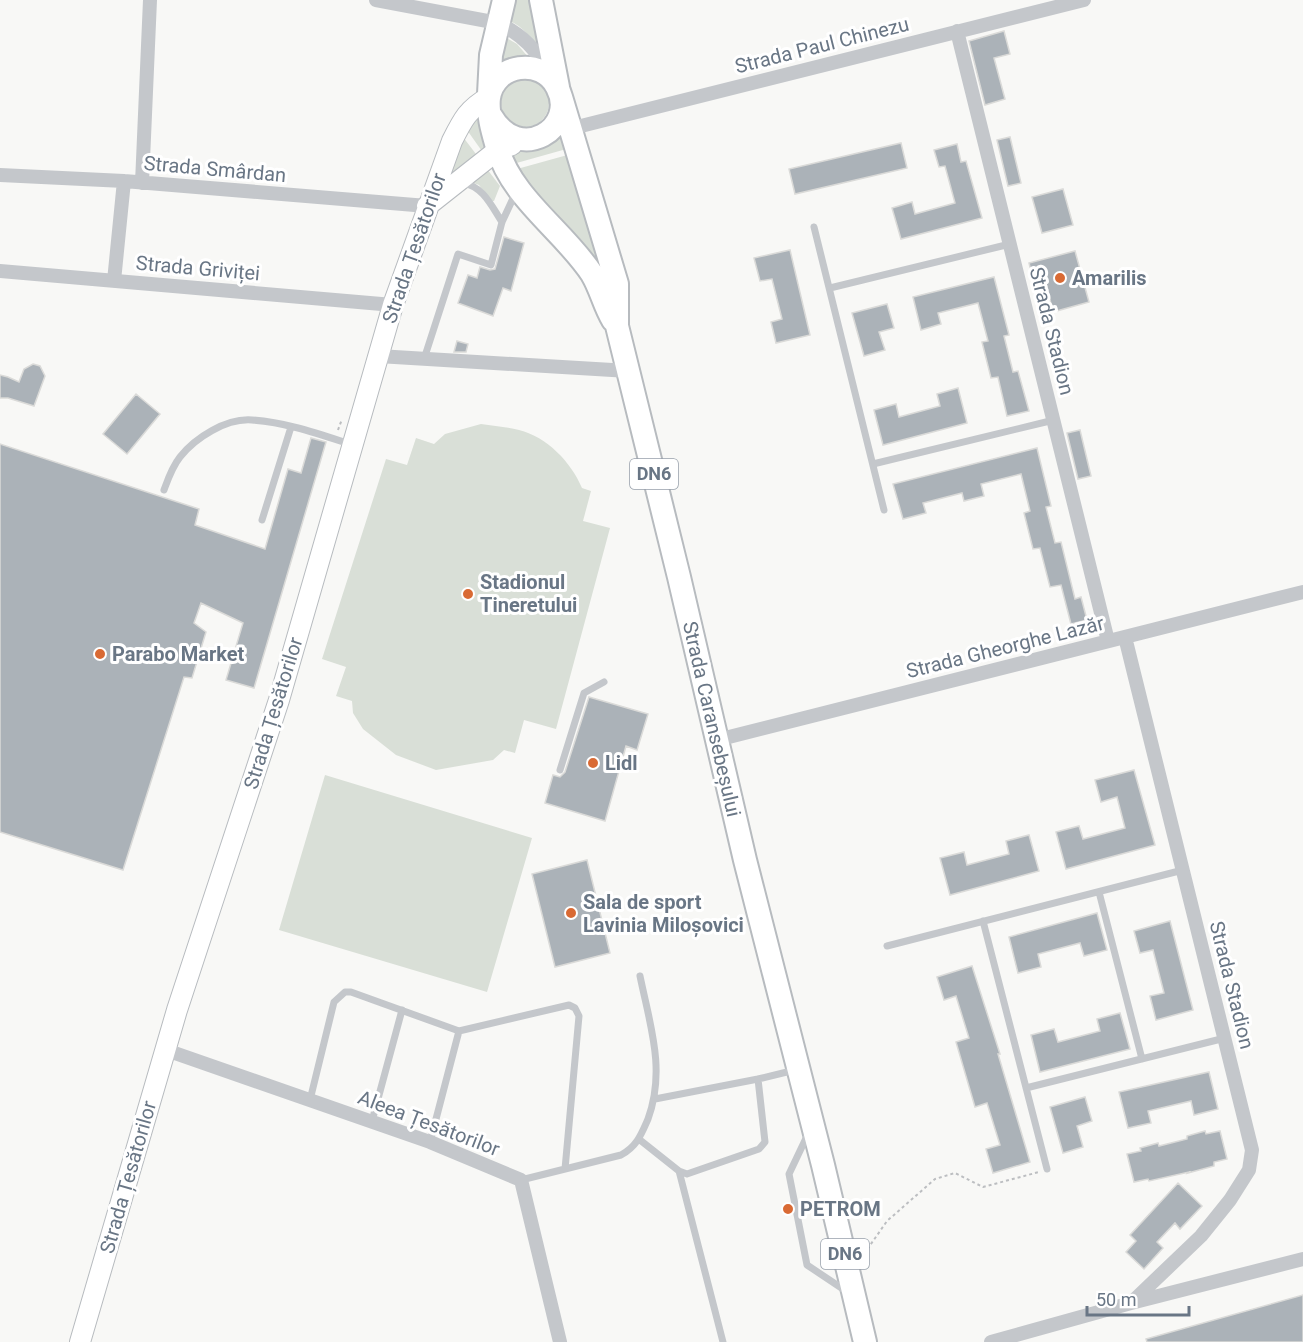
<svg xmlns="http://www.w3.org/2000/svg" width="1303" height="1342" viewBox="0 0 1303 1342" font-family="Roboto,sans-serif">
<style>
.green{fill:#d9dfd7}
.building{fill:#abb2b8;stroke:#dadad8;stroke-width:1.5}
.lines{fill:none;stroke-linecap:round;stroke-linejoin:round}
.secondary-casing{stroke:#b7bbbf;stroke-width:22}
.primary-casing{stroke:#b7bbbf;stroke-width:26}
.path{stroke:#bcbec1;stroke-width:2;stroke-dasharray:3 3;stroke-linecap:butt}
.service{stroke:#c4c7cb;stroke-width:7}
.minor{stroke:#c4c7cb;stroke-width:14}
.secondary{stroke:#fff;stroke-width:20}
.primary{stroke:#fff;stroke-width:22}
.poi-dot{fill:#d96a34;stroke:#fff;stroke-width:2}
.labels{text-anchor:middle;stroke-width:6;stroke-linejoin:round;paint-order:stroke}
.shield{fill:#fff;stroke:#969faa;stroke-width:1.5}
.shield-label{font-size:18px;font-weight:bold;fill:#697685}
.street-label{font-size:20px;fill:#697685;stroke:#fff}
.poi-label{font-size:20px;font-weight:bold;fill:#697685;stroke:#fff;text-anchor:start}
</style>
<rect width="100%" height="100%" fill="#f8f8f6"/>
<path class="green" d="M 514,0 L 534,0 L 542,51 C 531,40 524,26 509,21 Z
M 505,37 L 517,44 L 529,58 L 500,71 Z
M501 103a24 24 0 1 1 48 0a24 24 0 1 1-48 0Z
M 474,116 C 481,123 483,140 489,150 L 484,154 L 467,130 Z
M 565,136 L 570,148 L 513,164 L 510,158 L 522,148 Z
M 463,137 L 479,158 L 441,190 Z
M 571,154 L 604,277 L 517,169 Z
M 487,169 L 500,186 L 494,201 L 491,201 L 479,185 L 471,182 Z
M 481,424 C 494,426 507,427 519,430 C 547,437 571,462 582,488 L 591,491 L 583,521 L 610,528 L 556,729 L 524,720 L 515,753 L 504,750 L 493,760 L 436,770 L 396,755 L 363,729 L 353,713 L 352,701 L 336,696 L 346,667 L 322,659 L 386,459 L 407,465 L 416,438 L 434,444 L 445,434 Z
M 325,775 L 532,838 L 487,992 L 279,930 Z"/>
<path class="building" d="M 1004,31 L 1010,54 L 994,58 L 1005,99 L 985,105 L 969,41 Z
M 1010,137 L 1021,183 L 1008,186 L 997,140 Z
M 901,143 L 907,168 L 795,194 L 789,169 Z
M 957,144 L 961,162 L 966,161 L 982,218 L 901,239 L 892,208 L 912,202 L 915,214 L 955,203 L 945,166 L 939,167 L 934,150 Z
M 1063,189 L 1073,225 L 1042,233 L 1032,197 Z
M 504,237 L 524,243 L 511,291 L 503,288 L 493,316 L 458,303 L 468,275 L 477,278 L 480,267 L 490,270 L 495,269 Z
M 790,250 L 810,335 L 776,343 L 771,322 L 782,319 L 772,279 L 760,281 L 754,258 Z
M 1075,251 L 1089,302 L 1053,312 L 1045,280 L 1034,283 L 1029,263 Z
M 994,277 L 1009,335 L 1004,336 L 1013,372 L 1018,371 L 1029,411 L 1007,416 L 998,377 L 991,378 L 982,342 L 988,341 L 978,303 L 938,313 L 941,324 L 921,330 L 913,297 Z
M 887,304 L 894,328 L 879,332 L 885,350 L 864,356 L 852,313 Z
M 457,341 L 468,344 L 466,352 L 454,352 Z
M 33,364 L 40,366 L 45,376 L 34,406 L 8,398 L 0,398 L 0,375 L 8,377 L 19,382 L 24,369 Z
M 958,388 L 967,423 L 883,445 L 874,410 L 896,404 L 899,417 L 940,406 L 937,394 Z
M 136,394 L 160,414 L 127,454 L 103,434 Z
M 1080,430 L 1091,476 L 1078,479 L 1067,433 Z
M 311,438 L 326,442 L 254,688 L 226,680 L 243,623 L 201,603 L 194,623 L 206,632 L 192,678 L 184,677 L 123,870 L 0,832 L 0,444 L 199,509 L 195,525 L 265,549 L 288,469 L 301,473 Z
M 1037,448 L 1051,506 L 1046,507 L 1055,543 L 1061,542 L 1075,599 L 1081,597 L 1087,620 L 1071,624 L 1061,585 L 1050,587 L 1040,548 L 1033,549 L 1024,513 L 1030,511 L 1021,474 L 981,484 L 984,496 L 964,501 L 962,493 L 923,503 L 926,513 L 903,519 L 893,484 Z
M 589,697 L 648,714 L 637,750 L 626,746 L 605,821 L 545,803 L 553,775 L 560,777 L 565,772 Z
M 1134,770 L 1155,845 L 1066,869 L 1056,832 L 1079,826 L 1083,839 L 1125,828 L 1117,797 L 1101,802 L 1095,780 Z
M 1029,835 L 1039,871 L 950,895 L 940,858 L 964,852 L 967,865 L 1009,854 L 1006,841 Z
M 587,860 L 610,953 L 555,967 L 532,874 Z
M 1097,913 L 1107,950 L 1084,956 L 1080,943 L 1038,954 L 1041,967 L 1018,973 L 1009,937 Z
M 1170,921 L 1193,1010 L 1156,1020 L 1150,996 L 1164,993 L 1153,950 L 1140,953 L 1134,931 Z
M 972,966 L 1000,1054 L 998,1054 L 1030,1162 L 993,1173 L 986,1149 L 1000,1145 L 987,1103 L 975,1107 L 956,1042 L 969,1038 L 956,996 L 944,1000 L 937,977 Z
M 1120,1013 L 1130,1049 L 1040,1072 L 1031,1035 L 1054,1029 L 1058,1042 L 1100,1031 L 1097,1019 Z
M 1209,1072 L 1218,1109 L 1194,1115 L 1191,1101 L 1148,1111 L 1151,1123 L 1128,1128 L 1119,1092 Z
M 1085,1097 L 1092,1121 L 1077,1126 L 1083,1147 L 1063,1153 L 1050,1107 Z
M 1205,1131 L 1206,1134 L 1220,1131 L 1227,1159 L 1214,1162 L 1214,1166 L 1188,1173 L 1189,1172 L 1149,1181 L 1148,1179 L 1134,1182 L 1127,1154 L 1141,1151 L 1140,1148 L 1158,1143 L 1159,1146 L 1187,1139 L 1187,1136 Z
M 1178,1183 L 1202,1206 L 1180,1229 L 1175,1223 L 1157,1242 L 1163,1248 L 1144,1269 L 1126,1252 L 1136,1241 L 1130,1235 Z
M 1303,1295 L 1303,1342 L 1147,1342 L 1146,1339 Z"/>
<g class="lines">
<g class="secondary-casing">
<path id="secondary" d="M 427,206 L 498,150 L 512,145
M 80,1342 L 177,1010 L 279,700 L 393,305 L 452,141 C 463,119 468,109 489,97"/>
</g>
<g class="primary-casing">
<path id="primary" d="M 541,0 L 558,87
M 489,94 L 491,55 L 504,0
M 561,97 L 617,284 L 617,326 L 679,577 L 745,860 L 823,1165 L 865,1342
M 491,116 C 519,165 579,128 557,87 C 542,57 494,63 489,98 C 487,113 493,133 497,147 C 512,199 564,231 592,274 C 601,289 604,305 613,320"/>
</g>
<path class="path" d="M 338,430 L 342,419
M 864,1254 L 887,1221 L 935,1179 L 955,1173 L 983,1187 L 1039,1172"/>
<path class="service" d="M 463,183 C 483,186 492,207 502,222
M 814,227 L 884,510
M 830,288 L 1010,244
M 424,359 L 458,254 L 491,265 L 502,222 L 516,192
M 873,464 L 1054,420
M 164,490 C 168,479 172,467 180,457 C 195,438 226,418 252,420 C 285,422 319,434 350,444
M 262,520 L 291,427
M 560,770 L 584,693 L 604,682
M 1099,892 L 1142,1059
M 983,921 L 1047,1169
M 887,946 L 1183,870
M 1026,1088 L 1225,1038
M 655,1099 L 758,1079
M 310,1100 L 334,1002 L 345,992 L 351,992 L 459,1031
M 372,1121 L 402,1010
M 808,1134 L 789,1174 L 807,1265 L 846,1291
M 640,1140 L 679,1171 L 687,1174 L 759,1149 L 765,1142 L 758,1079 L 795,1070
M 430,1142 L 459,1031 L 569,1005 L 575,1008 L 579,1016 L 565,1169
M 679,1171 L 723,1342
M 521,1180 L 621,1155 C 637,1146 641,1135 648,1119 C 666,1070 650,1025 640,976"/>
<path class="minor" d="M 376,0 L 498,23 C 522,34 537,50 549,74
M 957,31 L 1108,641
M 565,130 L 1084,0
M 0,175 L 124,181 L 427,206
M 142,183 L 150,0
M 0,271 L 393,305
M 114,281 L 124,181
M 378,356 L 629,371
M 1125,637 L 1252,1150 L 1249,1170 L 1230,1200 L 1201,1236 L 1131,1303
M 717,740 L 1303,592
M 166,1050 L 430,1142 L 521,1180 L 560,1342
M 991,1342 L 1131,1303 L 1303,1259"/>
<use href="#secondary" class="secondary"/>
<use href="#primary" class="primary"/>
</g>
<g class="poi-dot">
<circle cx="1060" cy="278" r="6"/>
<circle cx="468" cy="594" r="6"/>
<circle cx="100" cy="654" r="6"/>
<circle cx="593" cy="763" r="6"/>
<circle cx="571" cy="913" r="6"/>
<circle cx="788" cy="1209" r="6"/>
</g>
<g class="labels">
<g class="shield">
<rect x="630" y="459" width="48" height="30" rx="4.5"/>
<rect x="821" y="1239" width="48" height="30" rx="4.5"/>
</g>
<g class="shield-label">
<text x="654" y="480">DN6</text>
<text x="845" y="1260">DN6</text>
</g>
<g class="street-label">
<text transform="translate(822 45) rotate(-14)" y="7">Strada Paul Chinezu</text>
<text transform="translate(215 169) rotate(5)" y="7">Strada Smârdan</text>
<text transform="translate(414 248) rotate(-71)" y="7">Strada Țesătorilor</text>
<text transform="translate(198 268) rotate(5)" y="7">Strada Griviței</text>
<text transform="translate(1052 331) rotate(76)" y="7">Strada Stadion</text>
<text transform="translate(1005 647) rotate(-14)" y="7">Strada Gheorghe Lazăr</text>
<text transform="translate(273 713) rotate(-73)" y="7">Strada Țesătorilor</text>
<text transform="translate(712 719) rotate(77)" y="7">Strada Caransebeșului</text>
<text transform="translate(1232 985) rotate(76)" y="7">Strada Stadion</text>
<text transform="translate(429 1123) rotate(21)" y="7">Aleea Țesătorilor</text>
<text transform="translate(128 1177) rotate(-74)" y="7">Strada Țesătorilor</text>
</g>
<g class="poi-label">
<text x="1072" y="285">Amarilis</text>
<text x="480" y="589">Stadionul<tspan x="480" dy="23">Tineretului</tspan></text>
<text x="112" y="661">Parabo Market</text>
<text x="605" y="770">Lidl</text>
<text x="583" y="909">Sala de sport<tspan x="583" dy="23">Lavinia Miloșovici</tspan></text>
<text x="800" y="1216">PETROM</text>
</g>
</g>
<path d="M1087 1306v9h102v-9" fill="none" stroke="#697685" stroke-width="3"/>
<text x="1096" y="1306" font-size="18" fill="#697685" stroke="#ffffff" stroke-width="4.5" paint-order="stroke">50 m</text>
</svg>
